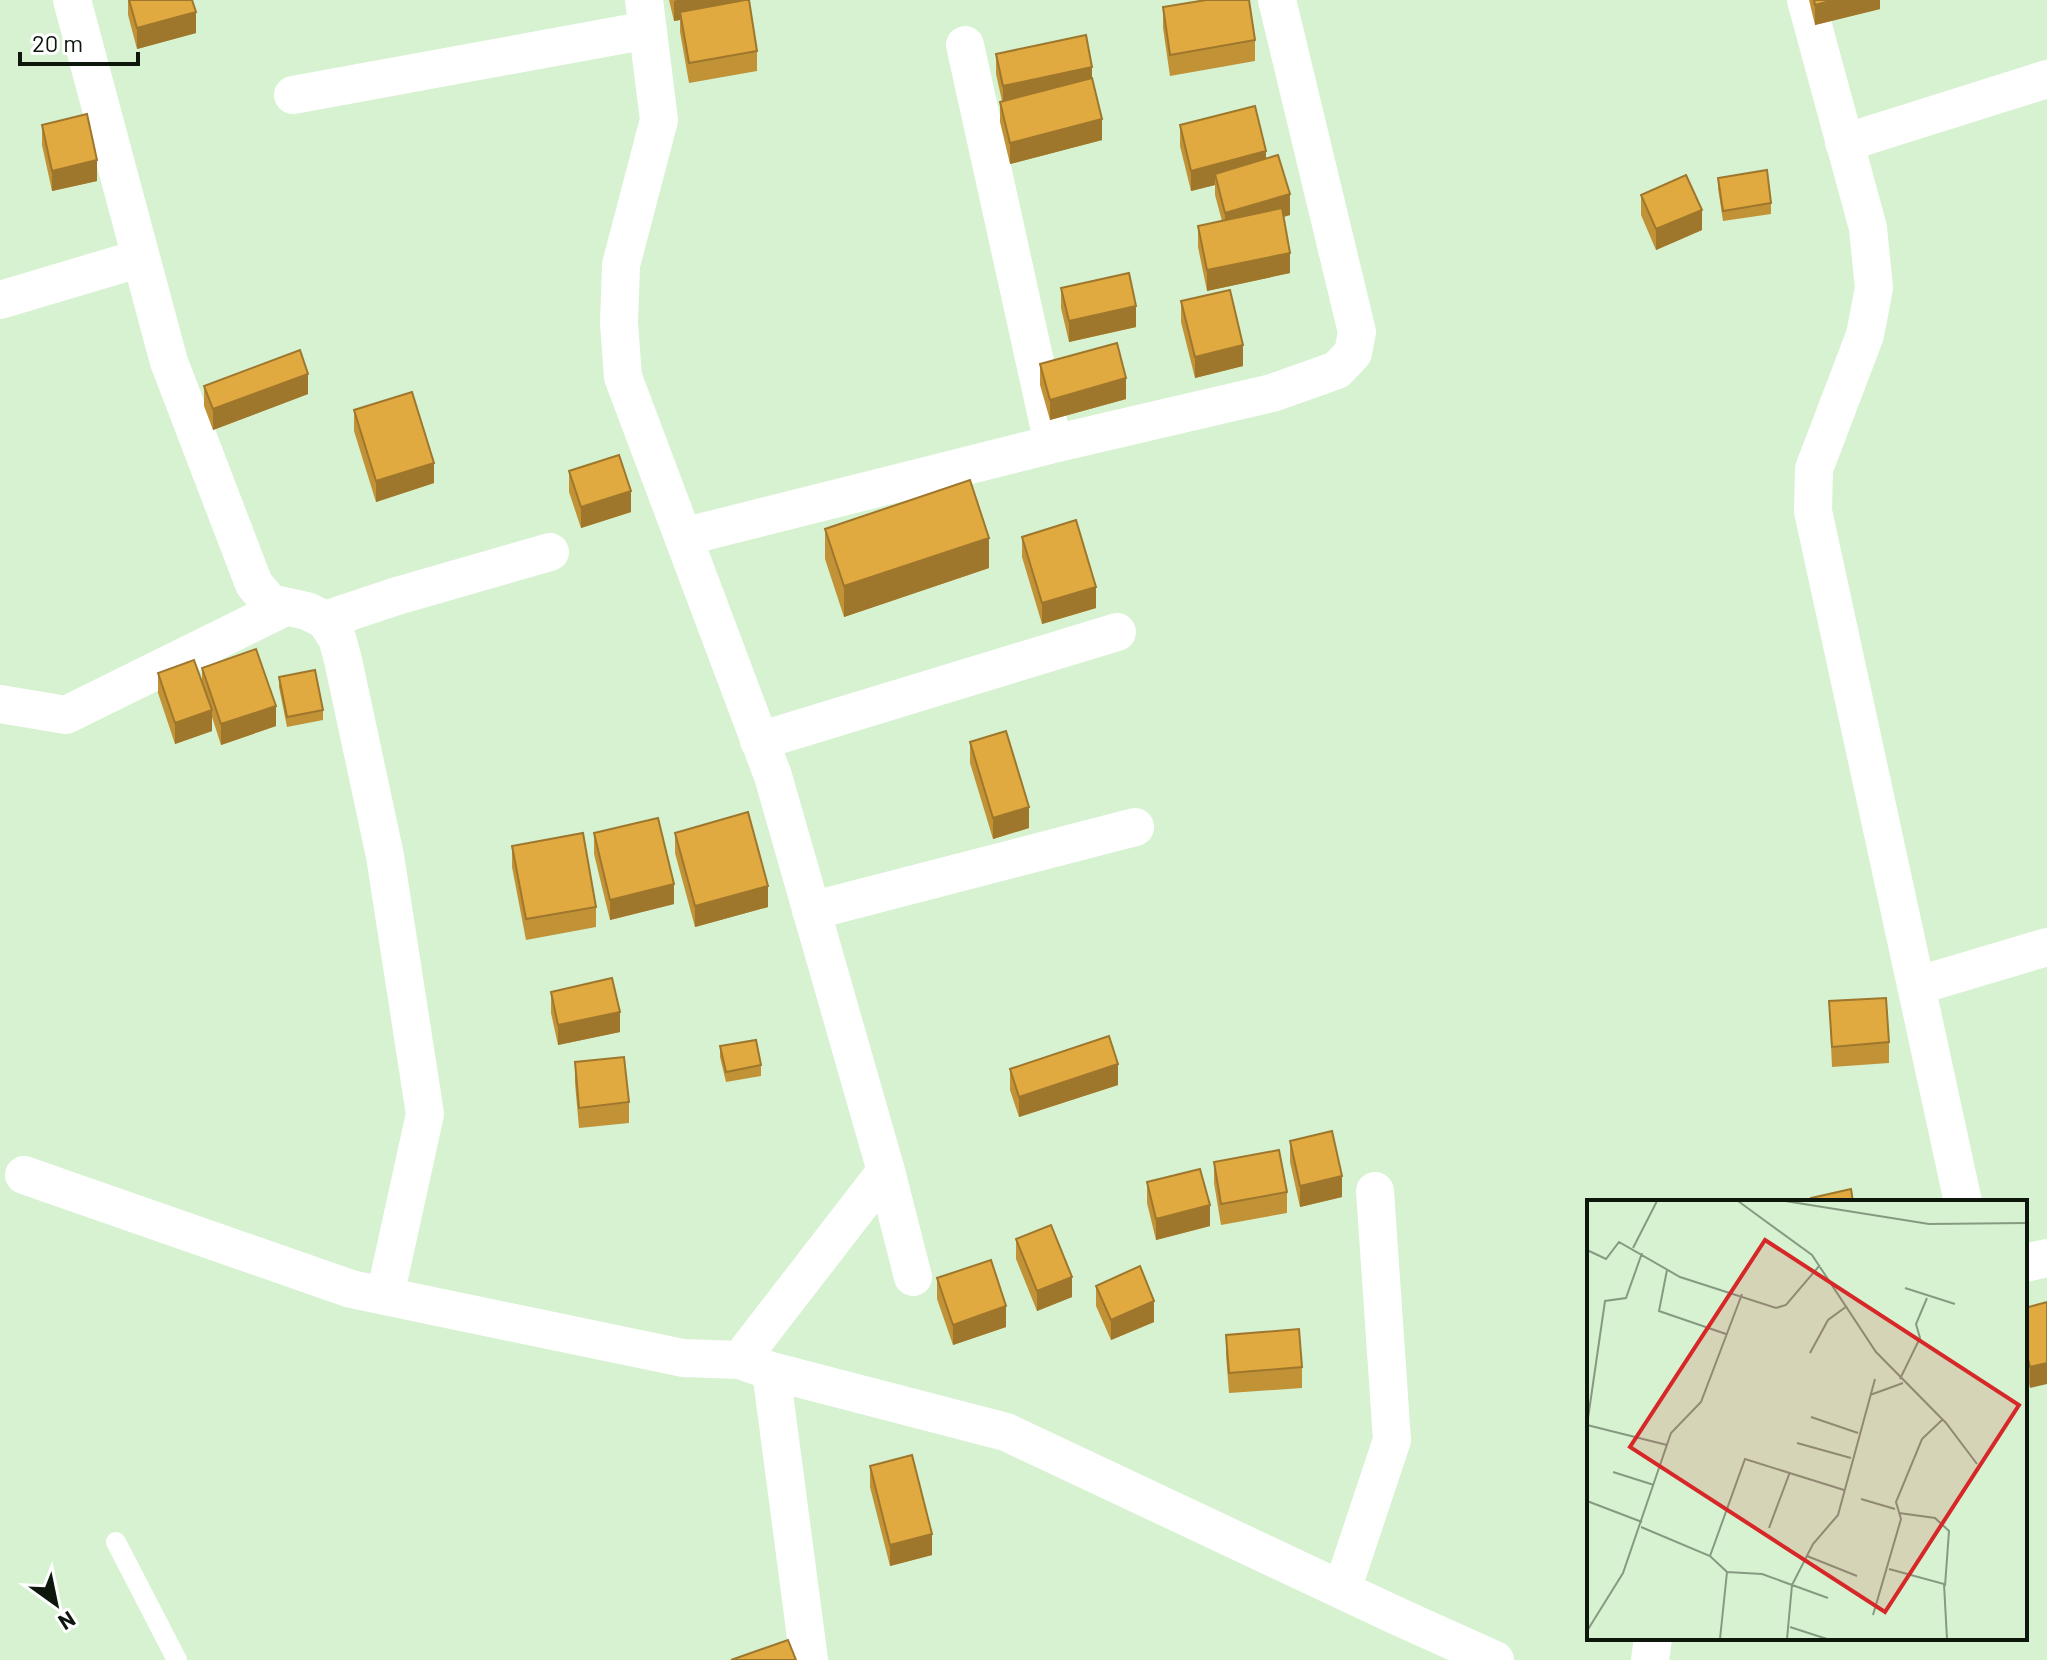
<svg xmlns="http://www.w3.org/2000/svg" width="2047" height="1660" viewBox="0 0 2047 1660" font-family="Barlow,sans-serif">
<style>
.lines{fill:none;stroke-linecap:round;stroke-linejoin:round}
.service{stroke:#fff;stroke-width:20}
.minor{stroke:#fff;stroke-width:38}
.wall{fill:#c29237}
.shaded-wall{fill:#9e772d}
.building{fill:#e1aa40;stroke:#9e772d;stroke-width:2}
.inset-road{fill:none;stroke:#869a82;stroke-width:2}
.view{fill:#d62828;fill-opacity:0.15;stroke:#d62828;stroke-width:4}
.inset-edge{fill:none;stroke:#0d170c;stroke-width:4}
</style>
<rect width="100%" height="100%" fill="#d6f2d0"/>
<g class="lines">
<path class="service" d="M 116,1542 L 177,1660"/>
<path class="minor" d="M 72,0 L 169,362 L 254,584 L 270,603 L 307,611 L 325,620 L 337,638 L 343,660 L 385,856 L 425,1114 L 385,1296
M 644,0 L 659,120 L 621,265 L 619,323 L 623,377 L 773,776 L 886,1171 L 913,1277
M 1806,0 L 1868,228 L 1874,288 L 1865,335 L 1814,469 L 1813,511 L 1963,1202
M 965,45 L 1053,444
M 293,95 L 648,30
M 1844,143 L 2047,79
M 0,300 L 141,258
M 683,537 L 1053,444 L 1272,393 L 1337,370 L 1353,353 L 1357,332 L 1277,0
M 325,620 L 397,596 L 550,552
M 0,704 L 66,715 L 285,607
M 759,741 L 1117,632
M 811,911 L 1135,827
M 1916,986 L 2047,947
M 24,1175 L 351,1289 L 683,1358 L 740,1360 L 771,1371 L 1006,1432 L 1397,1616 L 1495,1660
M 2025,1263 L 2047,1258
M 740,1360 L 886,1171
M 771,1371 L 809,1660
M 1342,1590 L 1392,1440 L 1375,1191
M 1650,1660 L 1653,1638"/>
</g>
<path class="wall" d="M 128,0 L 192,0 L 196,33 L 137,49 L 128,15 Z
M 669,0 L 749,0 L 757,51 L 757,71 L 689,83 L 680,32 L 680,20 L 674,21 Z
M 1809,0 L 1880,0 L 1880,9 L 1815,25 Z
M 1163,7 L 1255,40 L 1255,61 L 1170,76 L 1163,28 Z
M 996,54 L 1092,80 L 1102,140 L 1010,164 L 1000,122 L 1000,102 L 1002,101 L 996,74 Z
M 42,125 L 97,181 L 52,191 L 42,145 Z
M 1180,125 L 1266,159 L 1290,215 L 1283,217 L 1290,273 L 1207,291 L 1198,247 L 1198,226 L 1222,221 L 1215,195 L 1215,185 L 1191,191 L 1180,146 Z
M 1718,178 L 1771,203 L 1771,214 L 1723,221 L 1718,188 Z
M 1641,195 L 1702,230 L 1656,250 L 1641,215 Z
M 1061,288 L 1136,327 L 1069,342 L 1061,308 Z
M 1181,301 L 1243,366 L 1195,378 L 1181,322 Z
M 1040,364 L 1126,399 L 1050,420 L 1040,385 Z
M 204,386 L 308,394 L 213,430 L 204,406 Z
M 354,410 L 434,483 L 376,502 L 354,431 Z
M 569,471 L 631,512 L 581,528 L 569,492 Z
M 825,529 L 989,568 L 844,617 L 825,559 Z
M 1022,537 L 1096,608 L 1042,624 L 1022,557 Z
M 202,668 L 276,726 L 221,745 L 212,717 L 212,731 L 175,744 L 158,693 L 158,673 L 202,682 Z
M 279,677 L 323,710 L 323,720 L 287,727 L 279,687 Z
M 970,742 L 1029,828 L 993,839 L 970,763 Z
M 594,833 L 674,904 L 610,920 L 594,854 Z
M 675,833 L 768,907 L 695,927 L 675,853 Z
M 512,846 L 596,907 L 596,927 L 526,940 L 512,867 Z
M 551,992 L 620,1032 L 558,1045 L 551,1013 Z
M 1829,1001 L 1889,1042 L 1889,1063 L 1832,1067 Z
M 720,1046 L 761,1065 L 761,1076 L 726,1082 L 720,1057 Z
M 575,1062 L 629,1102 L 629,1123 L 579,1128 L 575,1083 Z
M 1010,1069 L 1118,1085 L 1019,1117 L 1010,1090 Z
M 1290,1141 L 1342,1197 L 1300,1207 L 1290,1162 Z
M 1214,1162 L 1287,1192 L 1287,1213 L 1221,1225 L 1214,1183 Z
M 1147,1182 L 1210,1226 L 1156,1240 L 1147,1203 Z
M 1016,1239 L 1072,1297 L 1037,1311 L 1016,1259 Z
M 937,1278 L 1006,1327 L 953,1345 L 937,1299 Z
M 1096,1286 L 1154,1322 L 1111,1340 L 1096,1306 Z
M 2047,1302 L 2030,1388 L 2025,1368 L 2025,1308 Z
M 1226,1335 L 1302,1367 L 1302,1388 L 1229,1393 L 1226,1355 Z
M 870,1466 L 932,1555 L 890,1566 L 870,1487 Z"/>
<path class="shaded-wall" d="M 677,0 L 744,0 L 680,12 L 680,20 L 674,21 L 674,1 Z
M 1834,0 L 1880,0 L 1880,9 L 1815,25 L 1815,5 Z
M 196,12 L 196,33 L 137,49 L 137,28 Z
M 1092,67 L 1092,88 L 1003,107 L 1003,86 Z
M 1102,119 L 1102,140 L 1010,164 L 1010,143 Z
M 1266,151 L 1266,172 L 1215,174 L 1215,185 L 1191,191 L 1191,171 Z
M 97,160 L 97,181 L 52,191 L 52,171 Z
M 1290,194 L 1290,215 L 1225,234 L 1225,213 Z
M 1702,210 L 1702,230 L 1656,250 L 1656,229 Z
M 1290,253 L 1290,273 L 1207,291 L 1207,270 Z
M 1136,306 L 1136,327 L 1069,342 L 1069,321 Z
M 1243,345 L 1243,366 L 1195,378 L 1195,357 Z
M 308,374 L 308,394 L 213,430 L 213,409 Z
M 1126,378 L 1126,399 L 1050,420 L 1050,400 Z
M 434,463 L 434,483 L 376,502 L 376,481 Z
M 631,491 L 631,512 L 581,528 L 581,507 Z
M 989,538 L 989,568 L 844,617 L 844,586 Z
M 1096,587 L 1096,608 L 1042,624 L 1042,603 Z
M 276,706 L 276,726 L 221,745 L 221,724 Z
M 212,710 L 212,731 L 175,744 L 175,723 Z
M 1029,807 L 1029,828 L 993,839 L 993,818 Z
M 674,884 L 674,904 L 610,920 L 610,900 Z
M 768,886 L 768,907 L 695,927 L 695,906 Z
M 620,1012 L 620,1032 L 558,1045 L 558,1025 Z
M 1118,1064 L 1118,1085 L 1019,1117 L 1019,1097 Z
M 1342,1176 L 1342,1197 L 1300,1207 L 1300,1186 Z
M 1210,1205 L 1210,1226 L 1156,1240 L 1156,1219 Z
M 1072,1277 L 1072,1297 L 1037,1311 L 1037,1291 Z
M 1154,1301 L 1154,1322 L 1111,1340 L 1111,1320 Z
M 1006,1306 L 1006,1327 L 953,1345 L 953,1325 Z
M 2047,1363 L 2047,1384 L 2030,1388 L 2030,1367 Z
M 932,1534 L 932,1555 L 890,1566 L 890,1545 Z"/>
<path class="building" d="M 129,0 L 192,0 L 196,12 L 137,28 Z
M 745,0 L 749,0 L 757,51 L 689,63 L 680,12 Z
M 1206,0 L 1249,0 L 1255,40 L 1170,55 L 1163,7 Z
M 1814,0 L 1834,0 L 1815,5 Z
M 1086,35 L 1092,67 L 1003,86 L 996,54 Z
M 1092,78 L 1102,119 L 1010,143 L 1000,102 Z
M 1255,106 L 1266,151 L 1191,171 L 1180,125 Z
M 87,114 L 97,160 L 52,171 L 42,125 Z
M 1278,155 L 1290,194 L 1225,213 L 1215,174 Z
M 1767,170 L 1771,203 L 1723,211 L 1718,178 Z
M 1686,175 L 1702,210 L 1656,229 L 1641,195 Z
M 1282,208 L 1290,253 L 1207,270 L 1198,226 Z
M 1129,273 L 1136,306 L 1069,321 L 1061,288 Z
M 1230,290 L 1243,345 L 1195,357 L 1181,301 Z
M 1117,343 L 1126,378 L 1050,400 L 1040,364 Z
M 300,350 L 308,374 L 213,409 L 204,386 Z
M 412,392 L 434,463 L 376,481 L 354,410 Z
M 619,455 L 631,491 L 581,507 L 569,471 Z
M 970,480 L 989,538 L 844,586 L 825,529 Z
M 1076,520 L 1096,587 L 1042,603 L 1022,537 Z
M 256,649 L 276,706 L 221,724 L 202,668 Z
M 194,660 L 212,710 L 175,723 L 158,673 Z
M 315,670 L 323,710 L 287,717 L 279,677 Z
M 1006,731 L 1029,807 L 993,818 L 970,742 Z
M 748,812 L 768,886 L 695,906 L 675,833 Z
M 658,818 L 674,884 L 610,900 L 594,833 Z
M 583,833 L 596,907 L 526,919 L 512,846 Z
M 612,978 L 620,1012 L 558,1025 L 551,992 Z
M 1886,998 L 1889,1042 L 1832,1047 L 1829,1001 Z
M 1109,1036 L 1118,1064 L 1019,1097 L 1010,1069 Z
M 756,1040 L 761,1065 L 726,1072 L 720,1046 Z
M 624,1057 L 629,1102 L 579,1108 L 575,1062 Z
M 1332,1131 L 1342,1176 L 1300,1186 L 1290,1141 Z
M 1279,1150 L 1287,1192 L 1221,1204 L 1214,1162 Z
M 1200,1169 L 1210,1205 L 1156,1219 L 1147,1182 Z
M 1851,1189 L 1853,1202 L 1812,1202 L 1811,1198 Z
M 1051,1225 L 1072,1277 L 1037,1291 L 1016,1239 Z
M 991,1260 L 1006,1306 L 953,1325 L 937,1278 Z
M 1140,1266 L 1154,1301 L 1111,1320 L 1096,1286 Z
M 2047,1302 L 2047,1363 L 2030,1367 L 2025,1347 L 2025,1308 Z
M 1299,1329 L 1302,1367 L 1229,1373 L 1226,1335 Z
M 912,1455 L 932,1534 L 890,1545 L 870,1466 Z
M 788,1640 L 796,1660 L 731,1660 Z"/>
<g transform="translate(1587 1200)">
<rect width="440" height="440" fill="#d6f2d0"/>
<path class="inset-road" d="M 151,1 L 225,55 L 289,152 L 359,223 L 390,264M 198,1 L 342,24 L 440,23M 46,48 L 70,1M 0,50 L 19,59 L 32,42 L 93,77 L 189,108 L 199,105 L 233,65M 80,70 L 72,111 L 139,134M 318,88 L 368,104M 223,153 L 241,120 L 260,106M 313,179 L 333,138 L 329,124 L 340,98M 283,195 L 316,183M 224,217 L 271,233M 0,225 L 18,101 L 39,98 L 55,53M 0,225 L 80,245M 210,243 L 264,258M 26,272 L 67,285M 274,299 L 308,309M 0,301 L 55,322M 312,313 L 348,318 L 362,331 L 358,386M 54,327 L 123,356 L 140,372 L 133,439M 182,328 L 203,272M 123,356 L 158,259 L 257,290M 220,356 L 270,376M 302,369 L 357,384 L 360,439M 140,372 L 175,374 L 241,398M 286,415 L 314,319 L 309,302 L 335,239 L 355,220M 203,427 L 240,439M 0,431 L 36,373 L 84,233 L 114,202 L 155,94M 200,439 L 205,385 L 226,344 L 251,315 L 288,179"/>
<path class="view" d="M 178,40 L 432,205 L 298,412 L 43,247 Z"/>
<rect width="440" height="440" class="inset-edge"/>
</g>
<g transform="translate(56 1604) rotate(147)" stroke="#ffffff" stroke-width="6" paint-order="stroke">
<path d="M0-6L14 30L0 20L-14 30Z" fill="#0d170c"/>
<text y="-12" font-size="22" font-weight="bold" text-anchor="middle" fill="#0d170c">N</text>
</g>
<path d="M20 52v12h118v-12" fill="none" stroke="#0d170c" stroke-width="4"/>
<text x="32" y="52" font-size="24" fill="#0d170c" stroke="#ffffff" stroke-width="6" paint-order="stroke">20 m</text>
</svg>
